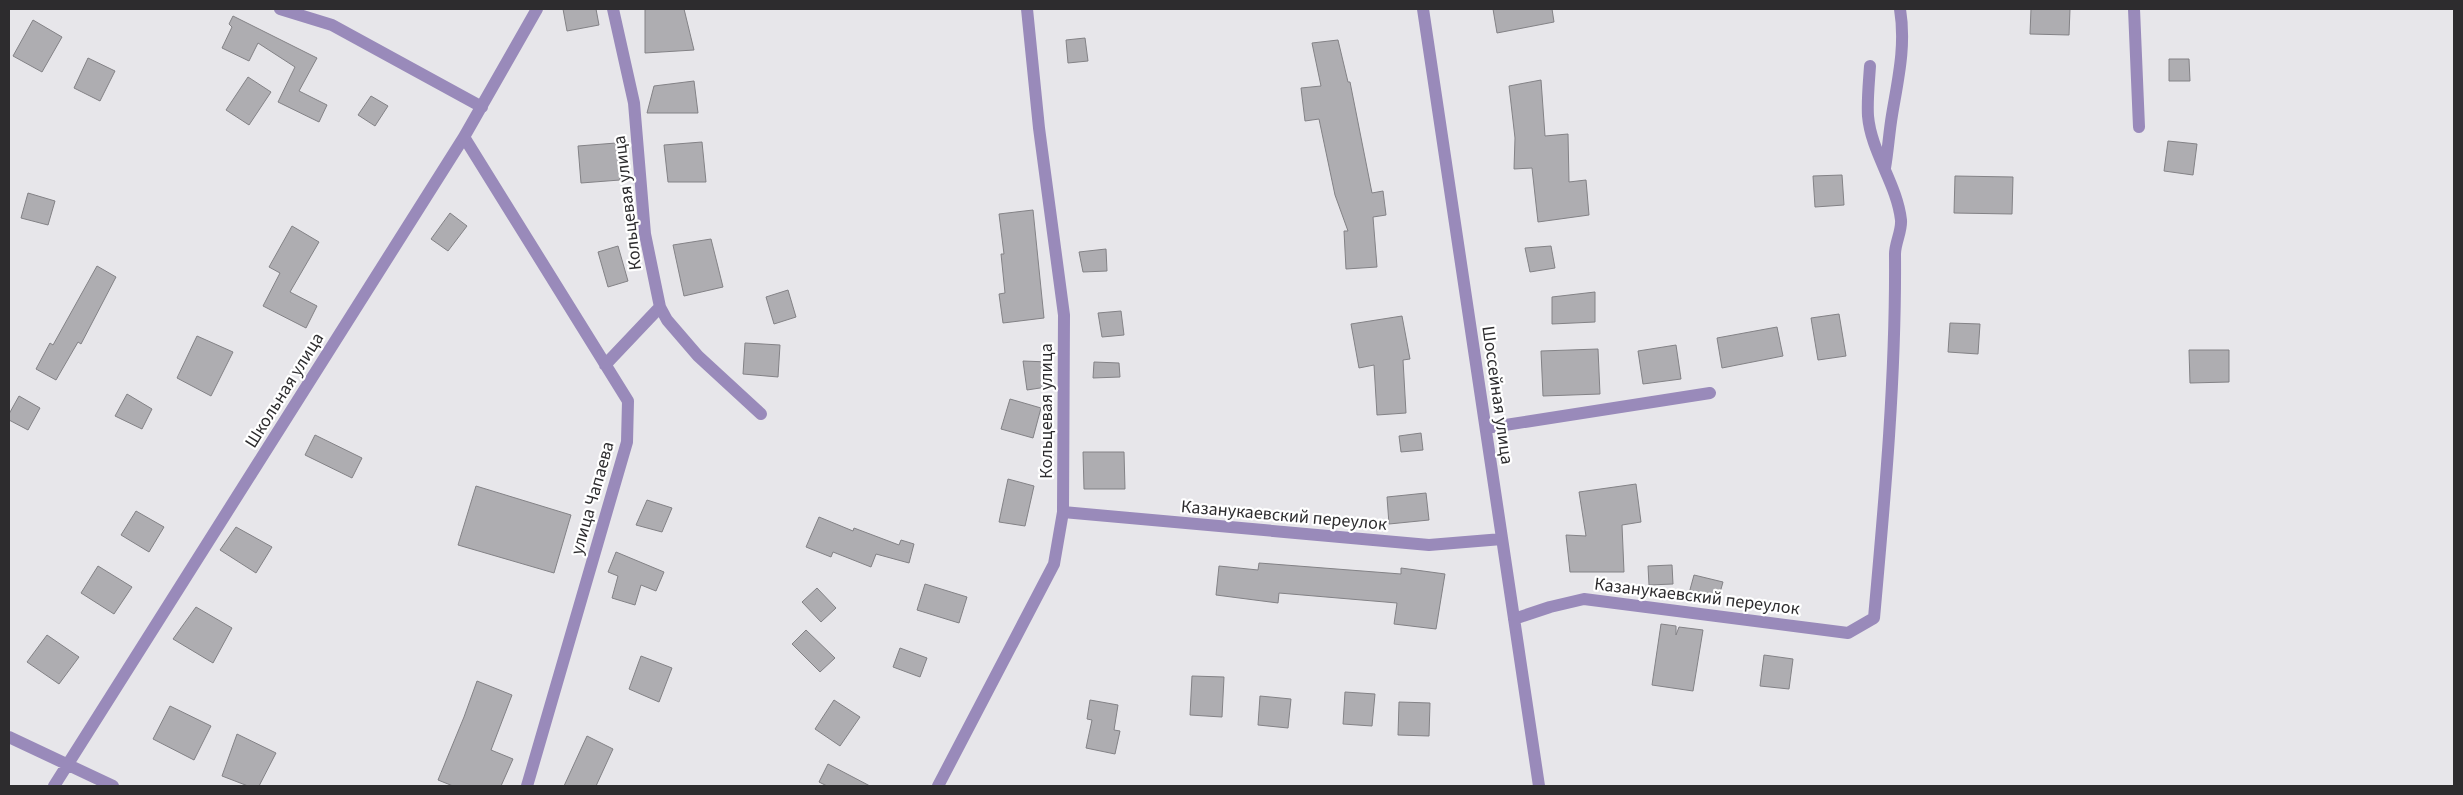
<svg xmlns="http://www.w3.org/2000/svg" width="2463" height="795" viewBox="0 0 2463 795" font-family="'Source Sans 3',sans-serif">
<style>
.building{fill:#aeadb1;stroke:#838286}
.lines{fill:none;stroke-linecap:round;stroke-linejoin:round}
.minor{stroke:#998aba;stroke-width:12}
.labels{text-anchor:middle;stroke-width:4.5;stroke-linejoin:round;paint-order:stroke}
.street-label{font-size:18px;fill:#2d2c2e;stroke:#fff}
</style>
<rect width="100%" height="100%" fill="#e7e6ea"/>
<path class="building" d="M 563,9 L 596,9 L 599,25 L 567,31 Z
M 645,9 L 684,9 L 694,50 L 645,53 Z
M 1493,9 L 1552,9 L 1554,22 L 1497,33 Z
M 2031,9 L 2070,9 L 2069,35 L 2030,34 Z
M 233,16 L 317,58 L 299,91 L 327,105 L 319,122 L 278,102 L 295,67 L 258,43 L 249,61 L 222,48 L 232,27 L 229,24 Z
M 33,20 L 62,37 L 42,72 L 13,56 Z
M 1085,38 L 1088,61 L 1068,63 L 1066,40 Z
M 1338,40 L 1348,82 L 1350,82 L 1372,193 L 1383,191 L 1386,215 L 1373,217 L 1377,267 L 1346,269 L 1344,231 L 1348,231 L 1335,195 L 1319,119 L 1305,121 L 1301,88 L 1321,86 L 1312,43 Z
M 88,58 L 115,71 L 100,101 L 74,88 Z
M 2169,59 L 2189,59 L 2190,81 L 2169,81 Z
M 248,77 L 271,92 L 249,125 L 226,110 Z
M 1541,80 L 1545,136 L 1568,134 L 1569,182 L 1586,180 L 1589,215 L 1538,222 L 1532,168 L 1514,169 L 1515,138 L 1509,86 Z
M 694,81 L 698,113 L 647,113 L 654,86 Z
M 371,96 L 388,106 L 375,126 L 358,115 Z
M 2168,141 L 2197,144 L 2193,175 L 2164,171 Z
M 702,142 L 706,182 L 668,182 L 664,145 Z
M 616,143 L 620,180 L 581,183 L 578,146 Z
M 1842,175 L 1844,205 L 1815,207 L 1813,176 Z
M 1955,176 L 2013,177 L 2012,214 L 1954,213 Z
M 28,193 L 55,201 L 48,225 L 21,218 Z
M 1033,210 L 1044,318 L 1003,323 L 999,294 L 1005,293 L 1001,254 L 1004,254 L 999,214 Z
M 450,213 L 467,226 L 448,251 L 431,239 Z
M 292,226 L 319,242 L 290,292 L 317,306 L 306,328 L 263,306 L 280,273 L 269,267 Z
M 711,239 L 723,287 L 684,296 L 673,245 Z
M 618,246 L 628,281 L 608,287 L 598,252 Z
M 1551,246 L 1555,268 L 1530,272 L 1525,248 Z
M 1106,249 L 1107,271 L 1083,272 L 1079,252 Z
M 97,266 L 116,277 L 81,344 L 78,342 L 56,380 L 36,369 L 50,343 L 53,345 Z
M 788,290 L 796,317 L 774,324 L 766,297 Z
M 1595,292 L 1595,322 L 1552,324 L 1552,297 Z
M 1121,311 L 1124,335 L 1102,337 L 1098,313 Z
M 1839,314 L 1846,356 L 1818,360 L 1811,318 Z
M 1402,316 L 1410,359 L 1403,360 L 1406,413 L 1377,415 L 1374,365 L 1359,368 L 1351,324 Z
M 1950,323 L 1980,324 L 1978,354 L 1948,352 Z
M 1777,327 L 1783,356 L 1722,368 L 1717,338 Z
M 197,336 L 233,352 L 211,396 L 177,378 Z
M 745,343 L 780,345 L 778,377 L 743,374 Z
M 1676,345 L 1681,379 L 1643,384 L 1638,351 Z
M 1598,349 L 1600,394 L 1543,396 L 1541,351 Z
M 2189,350 L 2229,350 L 2229,382 L 2190,383 Z
M 1023,361 L 1049,362 L 1053,386 L 1027,390 Z
M 1094,362 L 1119,363 L 1120,377 L 1093,378 Z
M 127,394 L 152,409 L 142,429 L 115,416 Z
M 19,396 L 40,408 L 28,430 L 9,420 L 9,414 Z
M 1010,399 L 1041,408 L 1033,438 L 1001,429 Z
M 1421,433 L 1423,450 L 1401,452 L 1399,436 Z
M 315,435 L 362,458 L 352,478 L 305,455 Z
M 1083,452 L 1124,452 L 1125,489 L 1084,489 Z
M 1008,479 L 1034,486 L 1025,526 L 999,522 Z
M 1636,484 L 1641,522 L 1622,525 L 1624,572 L 1570,572 L 1566,535 L 1586,536 L 1579,492 Z
M 476,486 L 571,515 L 554,573 L 458,545 Z
M 1426,493 L 1429,520 L 1389,524 L 1387,497 Z
M 647,500 L 672,508 L 662,532 L 636,525 Z
M 136,511 L 164,527 L 149,552 L 121,535 Z
M 819,517 L 853,531 L 854,528 L 899,545 L 901,540 L 914,544 L 909,563 L 876,554 L 871,567 L 833,552 L 831,557 L 806,547 Z
M 236,527 L 272,547 L 256,573 L 220,550 Z
M 616,552 L 664,572 L 656,591 L 641,585 L 635,605 L 612,598 L 618,576 L 608,572 Z
M 1259,563 L 1401,574 L 1401,568 L 1445,574 L 1436,629 L 1394,624 L 1397,603 L 1279,593 L 1278,603 L 1216,595 L 1219,566 L 1258,570 Z
M 1672,565 L 1673,584 L 1649,585 L 1648,566 Z
M 98,566 L 132,587 L 114,614 L 81,593 Z
M 1694,575 L 1723,582 L 1717,603 L 1688,597 Z
M 925,584 L 967,597 L 959,623 L 917,610 Z
M 817,588 L 836,608 L 821,622 L 802,602 Z
M 196,607 L 232,628 L 213,663 L 173,639 Z
M 1661,624 L 1676,626 L 1676,635 L 1679,627 L 1703,630 L 1693,691 L 1652,685 Z
M 806,630 L 835,658 L 820,672 L 792,644 Z
M 47,635 L 79,657 L 59,684 L 27,662 Z
M 900,648 L 927,658 L 920,677 L 893,667 Z
M 1764,655 L 1793,659 L 1789,689 L 1760,686 Z
M 641,656 L 672,668 L 659,702 L 629,689 Z
M 1192,676 L 1224,677 L 1222,717 L 1190,715 Z
M 477,681 L 512,695 L 491,750 L 513,759 L 501,786 L 453,786 L 438,780 L 464,717 Z
M 1345,692 L 1375,694 L 1372,726 L 1343,724 Z
M 1260,696 L 1291,699 L 1288,728 L 1258,725 Z
M 834,700 L 860,717 L 840,746 L 815,729 Z
M 1090,700 L 1118,705 L 1114,730 L 1120,731 L 1115,754 L 1086,748 L 1092,720 L 1087,719 Z
M 1399,702 L 1430,703 L 1429,736 L 1398,735 Z
M 170,706 L 211,726 L 194,760 L 153,739 Z
M 237,734 L 276,753 L 259,786 L 248,786 L 222,776 Z
M 587,736 L 613,749 L 596,786 L 564,786 Z
M 828,764 L 870,786 L 827,786 L 819,782 Z"/>
<g class="lines">
<path class="minor" d="M 280,9 L 332,25 L 482,107
M 613,9 L 634,103 L 645,234 L 660,307 L 667,320 L 698,356 L 761,414
M 1423,9 L 1539,786
M 2134,9 L 2139,127
M 464,137 L 628,401 L 627,442 L 527,786
M 1885,168 C 1888,151 1889,133 1892,115 C 1898,79 1906,46 1900,9
M 605,365 L 660,307
M 1486,428 L 1710,393
M 1063,512 L 1429,545 L 1502,539
M 1514,619 L 1550,607 L 1584,599 L 1848,633 L 1874,618 C 1885,496 1896,376 1895,254 C 1895,243 1902,231 1901,220 C 1897,184 1871,152 1868,116 C 1867,100 1869,82 1870,66
M 9,737 L 113,786
M 54,786 L 464,137 L 537,9
M 938,786 L 1054,564 L 1063,512 L 1064,315 L 1039,128 L 1027,9"/>
</g>
<g class="labels">
<g class="street-label">
<text transform="translate(627 203) rotate(-97)" y="6">Кольцевая улица</text>
<text transform="translate(284 390) rotate(-58)" y="6">Школьная улица</text>
<text transform="translate(1498 395) rotate(82)" y="6">Шоссейная улица</text>
<text transform="translate(1046 411) rotate(-90)" y="6">Кольцевая улица</text>
<text transform="translate(592 498) rotate(-74)" y="6">улица Чапаева</text>
<text transform="translate(1284 515) rotate(5)" y="6">Казанукаевский переулок</text>
<text transform="translate(1697 596) rotate(7)" y="6">Казанукаевский переулок</text>
</g>
</g>
<rect width="2463" height="795" fill="none" stroke="#2d2c2e" stroke-width="20"/>
</svg>
